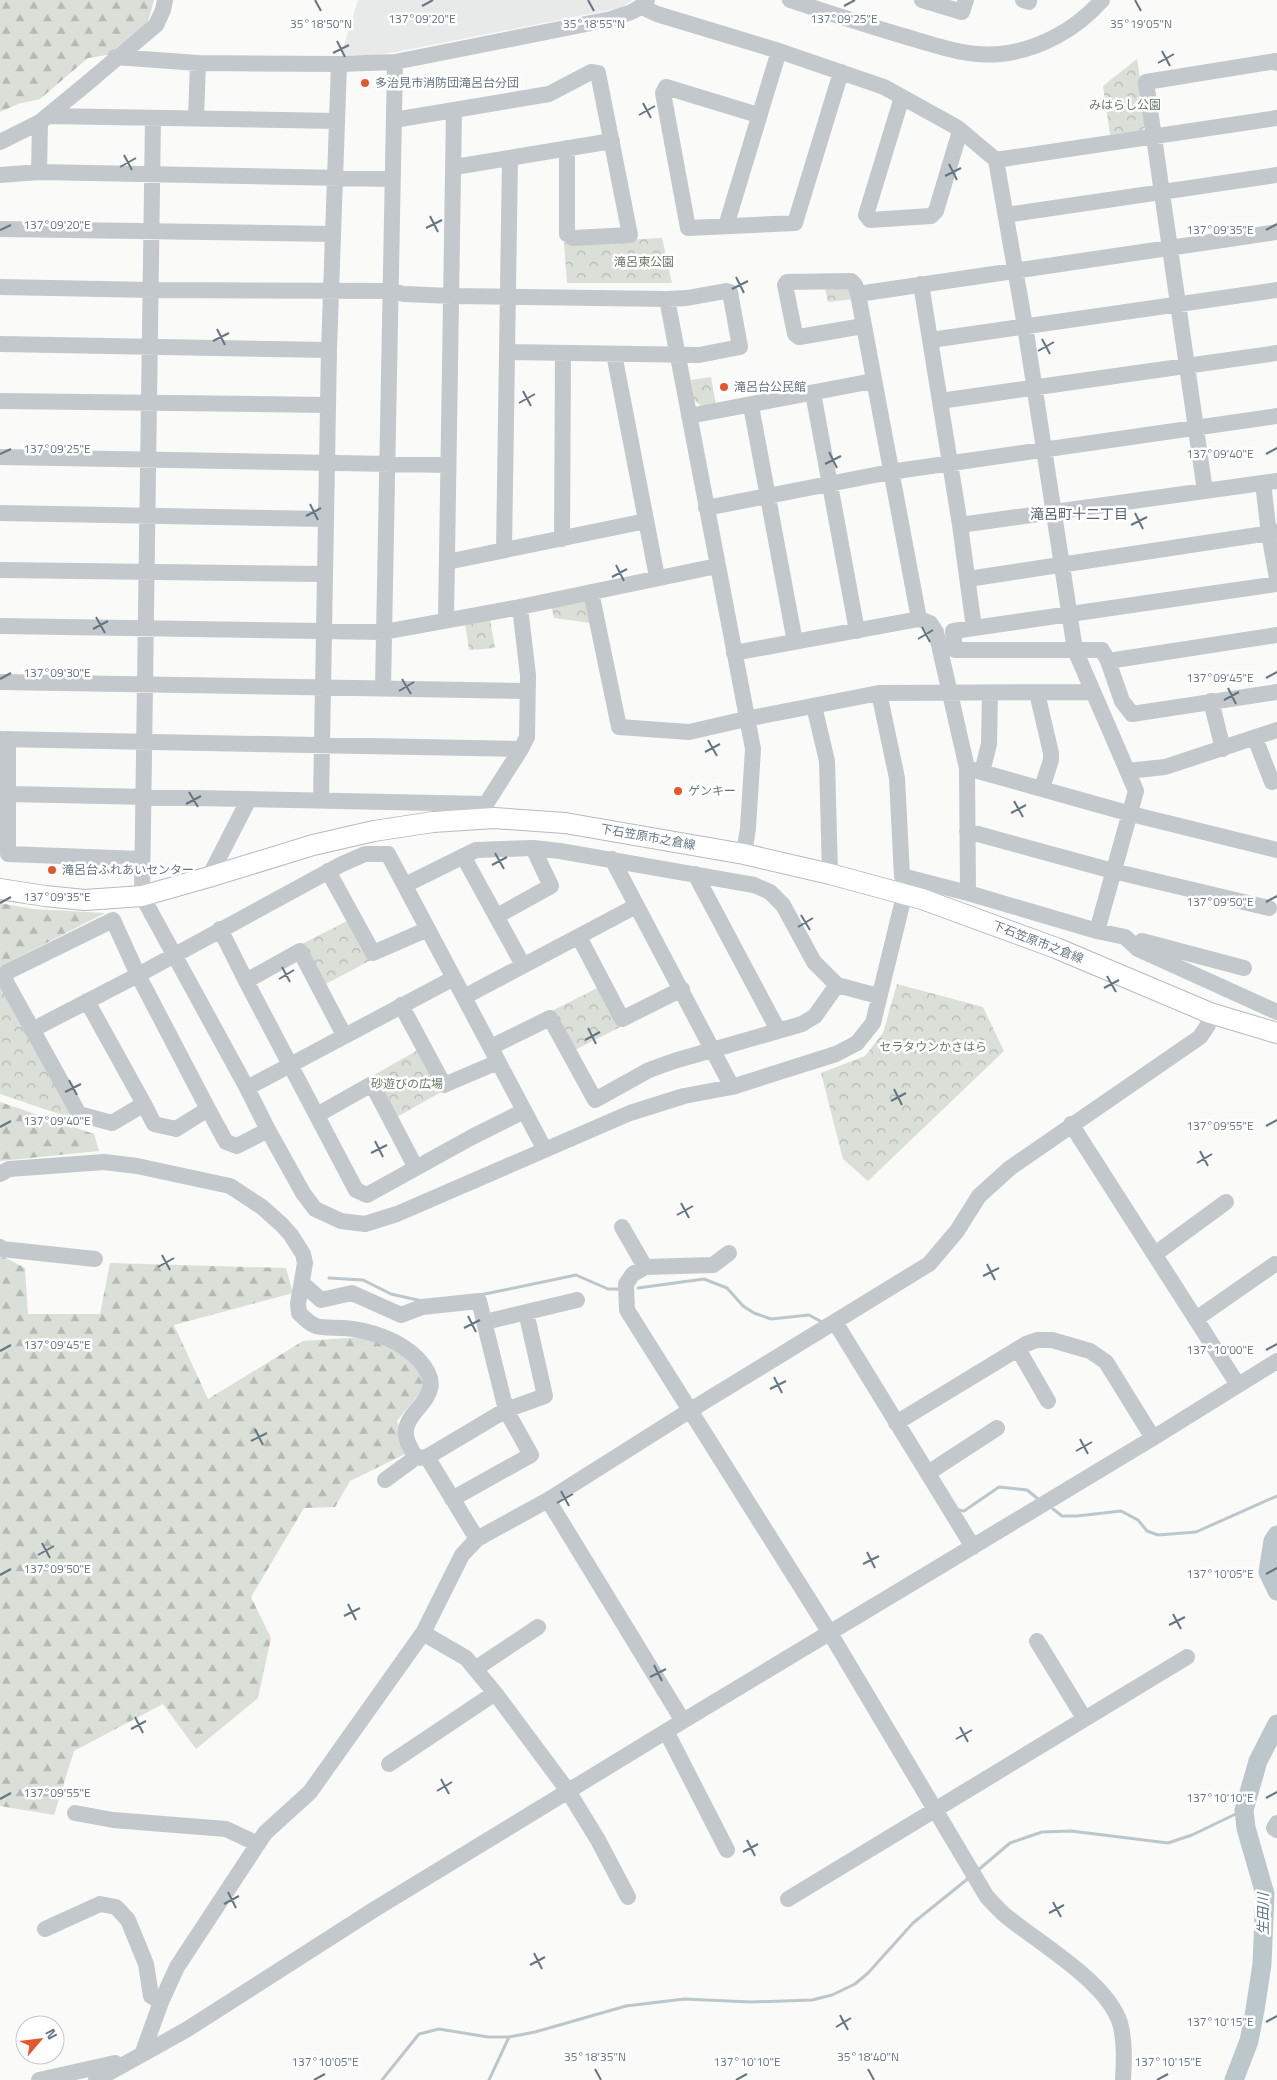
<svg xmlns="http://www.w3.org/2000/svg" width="1277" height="2080" viewBox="0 0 1277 2080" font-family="'Titillium Web','Noto Sans JP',sans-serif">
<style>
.built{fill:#e8e9e9}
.forest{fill:url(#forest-firs)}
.park{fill:url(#park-crowns)}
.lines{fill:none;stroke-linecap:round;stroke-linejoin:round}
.stream{stroke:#bbc7cb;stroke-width:3}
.river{stroke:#bbc7cb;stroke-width:19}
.major-casing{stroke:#b5babe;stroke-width:22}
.minor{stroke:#c3c8cc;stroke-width:16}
.major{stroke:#fff;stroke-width:20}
.ticks{fill:none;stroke:#657683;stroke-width:2}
.poi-dot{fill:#e4572e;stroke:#fff;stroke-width:2}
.labels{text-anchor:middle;stroke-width:5;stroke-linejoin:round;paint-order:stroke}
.poi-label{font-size:12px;fill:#657683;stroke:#fff;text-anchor:start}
.park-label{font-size:12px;fill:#687a64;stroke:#fff}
.street-label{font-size:12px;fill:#657683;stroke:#fff}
.neighbourhood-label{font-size:14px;fill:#57646e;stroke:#fff}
.water-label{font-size:14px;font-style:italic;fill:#60757c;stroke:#fff}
.ticks-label{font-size:12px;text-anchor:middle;fill:#657683;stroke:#fff;stroke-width:5;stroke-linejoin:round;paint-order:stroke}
</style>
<defs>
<pattern id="forest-firs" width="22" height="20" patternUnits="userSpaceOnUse" patternTransform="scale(1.25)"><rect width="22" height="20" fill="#dadfd7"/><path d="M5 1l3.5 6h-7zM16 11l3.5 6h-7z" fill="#b4b9b4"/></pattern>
<pattern id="park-crowns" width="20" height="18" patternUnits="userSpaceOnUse" patternTransform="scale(1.25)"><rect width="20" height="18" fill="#dadfd7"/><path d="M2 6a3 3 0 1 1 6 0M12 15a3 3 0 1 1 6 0" fill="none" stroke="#b4b9b4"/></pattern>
</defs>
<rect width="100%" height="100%" fill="#fafaf8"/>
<path class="built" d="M 358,0 L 633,0 L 620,8 L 396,52 L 375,55 L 344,55 L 342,52 Z"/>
<path class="forest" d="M 0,0 L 154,0 L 148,22 L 107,55 L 88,58 L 40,99 L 18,104 L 0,112 Z
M 0,903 L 32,909 L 105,913 L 5,964 L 0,974 Z
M 0,1102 L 94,1134 L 99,1151 L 0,1161 Z
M 0,1255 L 25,1268 L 28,1314 L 100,1314 L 110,1263 L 286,1268 L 293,1293 L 174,1325 L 208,1399 L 303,1341 L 364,1337 L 416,1360 L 425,1386 L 397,1421 L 407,1453 L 350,1481 L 335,1507 L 304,1508 L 251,1597 L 271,1638 L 258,1698 L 196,1749 L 163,1704 L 74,1751 L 54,1815 L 0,1806 Z"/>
<path class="park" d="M 1137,59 L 1147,124 L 1142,131 L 1110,135 L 1103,86 Z
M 662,238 L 672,283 L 567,283 L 564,243 Z
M 846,286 L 852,291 L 854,299 L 828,302 L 825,288 Z
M 711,377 L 716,406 L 703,408 L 694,400 L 691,380 Z
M 587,599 L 591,623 L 554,618 L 551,605 Z
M 490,619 L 495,648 L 469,650 L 465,623 Z
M 349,920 L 371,960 L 324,985 L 302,944 Z
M 2,984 L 77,1120 L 0,1094 L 0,988 Z
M 897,984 L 983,1007 L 1004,1051 L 868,1181 L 843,1159 L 821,1073 L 865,1056 L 883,1033 Z
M 599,987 L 620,1027 L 573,1051 L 552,1011 Z
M 418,1050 L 441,1092 L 395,1118 L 372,1076 Z"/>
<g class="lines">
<path class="stream" d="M 329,1278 L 363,1280 L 391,1294 L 422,1301
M 638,1288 L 704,1279 L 727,1288 L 743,1306 L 754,1313 L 771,1319 L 809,1315 L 822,1322
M 480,1295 L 576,1275 L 608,1289 L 621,1289
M 1053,1509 L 1062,1516 L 1077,1516 L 1121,1511 L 1138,1520 L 1147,1531 L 1158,1535 L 1196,1532 L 1277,1496
M 959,1510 L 964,1511 L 999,1487 L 1027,1490 L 1037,1498
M 977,1871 L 1010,1843 L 1042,1832 L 1071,1831 L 1168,1843 L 1192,1835 L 1244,1810
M 382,2080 L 419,2034 L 439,2029 L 488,2037 L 509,2037 L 535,2032 L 626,2006 L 684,1999 L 751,2002 L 812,2000 L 832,1995 L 855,1984 L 868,1973 L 913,1923 L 970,1877
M 489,2080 L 509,2037"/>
<path class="river" d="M 1277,1535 L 1273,1541 L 1268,1572 L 1277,1591
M 1234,2080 L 1249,2041 L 1255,2010 L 1262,1964 L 1265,1894 L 1246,1828 L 1244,1810 L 1258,1761 L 1277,1724"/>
<g class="major-casing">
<path id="major" d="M 0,889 L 45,896 L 85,900 L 142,896 L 209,877 L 313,845 L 374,831 L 433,822 L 494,818 L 565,823 L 744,854 L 830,874 L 922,899 L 1056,948 L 1210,1013 L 1277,1033"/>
</g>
<path class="minor" d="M 790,0 C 829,13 868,26 907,37 C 937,46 968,57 1000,54 C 1039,50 1077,29 1102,0
M 922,0 L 962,12 L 966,0
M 1023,0 L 1029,2 L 1029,0
M 642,7 L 657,14 L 779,51 L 884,87 L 958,128 L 996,160 L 1025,326 L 1075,650 L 1136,791 L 1097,931
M 115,57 L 198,63 L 339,64 L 395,62 L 611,19 C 625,14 638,12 647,0
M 902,97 L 866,215 L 870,220 L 931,216 L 936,211 L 960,131
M 758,115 L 666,87 L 663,93 L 688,228 L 795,223 L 841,72
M 47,116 L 337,121
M 153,118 L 142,896 L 247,1088 L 268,1130 L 303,1193 L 315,1209 L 341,1221 L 365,1224 L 397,1214 L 630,1113 L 684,1096 L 732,1087 L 836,1054 L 857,1043 L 873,1023 L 904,896
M 196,118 L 198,63
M 394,120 L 549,94 L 591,72 L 598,73 L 630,235 L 573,238 L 567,234 L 567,148
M 0,142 L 40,122 L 85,85 L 156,25 L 163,10 L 165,0
M 996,160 L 1277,118
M 455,167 L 612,141
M 39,172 L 40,122
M 0,175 L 39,172 L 392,179
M 1006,215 L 1277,175
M 726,226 L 779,51
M 0,229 L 333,234
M 921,284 L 960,525 L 974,628 L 953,631 L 955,650 L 1102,650 L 1108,661 L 1277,635
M 0,287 L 152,290 L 391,291 L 404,294 L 452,296 L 667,299 L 753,749 L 748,828 L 744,854
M 858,294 L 855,285 L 851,281 L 787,282 L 785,285 L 795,334 L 799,337 L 863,326
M 931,340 L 1277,290
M 0,344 L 329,350
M 508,352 L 699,355 L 740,347 L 730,292 L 726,291 L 687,298 L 667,299
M 614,354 L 657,577
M 813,393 L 857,631
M 0,401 L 328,405
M 940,401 L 1277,353
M 751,406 L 795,642
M 689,416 L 873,381
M 0,457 L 448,465
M 1263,483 L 1269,534 L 1277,578
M 1205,491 L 1146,82 L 1276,61 L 1277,63
M 706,508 L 890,472 L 1277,416
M 0,513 L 325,519
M 960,525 L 1277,481
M 562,539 L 563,353
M 504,550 L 510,158
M 447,562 L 646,521
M 0,570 L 325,574
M 968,579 L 1277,532
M 591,592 L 619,727 L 689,732 L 746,719 L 879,693 L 1092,692
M 919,619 L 858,294 L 1277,232
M 446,620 L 454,110
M 0,626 L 384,632 L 520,607 L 717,566
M 974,628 L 1277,584
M 734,653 L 919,619 L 930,623 L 936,632 L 967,768 L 968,893 L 1097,931 L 1125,937 L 1138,949 L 1277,1012
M 1108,661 L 1122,701 L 1132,714 L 1277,692
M 0,682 L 527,691
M 383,688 L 395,62
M 879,693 L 897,778 L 902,876 L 968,893
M 1037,693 L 1051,753 L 1051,760 L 1042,788
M 1211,701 L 1223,749
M 814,706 L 827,761 L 830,874
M 1255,738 L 1272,782
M 0,739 L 521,749
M 8,739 L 8,854 L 142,859
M 967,768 L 1131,814 L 1277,850
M 1127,771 L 1165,767 L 1277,730
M 982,772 L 989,744 L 990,694
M 8,794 L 486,804 L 521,749 L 527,737 L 528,675 L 520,607
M 321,801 L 329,350 L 339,64
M 967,831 L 1113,871 L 1269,908
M 463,856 L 523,965
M 612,859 L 732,1087
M 328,871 L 373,953 L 428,929
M 695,874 L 778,1030
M 209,877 L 248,801
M 405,885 L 476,850 L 533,848 L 560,851 L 754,885 L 770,892 L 783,905 L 814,962 L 837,985 L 878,996
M 497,916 L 551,886 L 533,848
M 220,929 L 246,981 L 300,951 L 344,1035
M 579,937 L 622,1019 L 682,989
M 1142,941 L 1244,968
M 246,981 L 356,1190 L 367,1195 L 472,1137 L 524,1111
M 464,997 L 636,906
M 87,1001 L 144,1104
M 401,1005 L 444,1085 L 498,1062
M 32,1030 L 138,975 L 342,864 L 365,854 L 388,854 L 545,1150
M 491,1047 L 550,1018 L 595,1100 L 649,1070 L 674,1061 L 802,1024 L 815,1016 L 837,985
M 247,1088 L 454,978
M 208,1109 L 138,975 L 113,920 L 7,972 L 5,980 L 79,1114 L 112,1123 L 144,1104 L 154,1124 L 176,1129 L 208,1109 L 226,1142 L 237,1146 L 268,1130
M 317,1115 L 372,1084 L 416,1168
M 1071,1124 L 1238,1385
M 0,1174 L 9,1169 L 104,1162 L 137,1166 L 230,1186 L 262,1207 L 282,1225 L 291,1235 L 303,1254 L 305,1263 L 298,1304 L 299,1313 C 303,1317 309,1323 314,1325 C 321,1329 336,1327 344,1328 C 370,1330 400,1340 418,1359 C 454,1397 402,1407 406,1436 C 407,1443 413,1451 415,1458
M 622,1227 L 645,1267
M 0,1247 L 2,1249 L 95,1259
M 729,1253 L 713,1265 L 645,1267 L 633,1274 L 626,1284 L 627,1310 L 830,1633 L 987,1897 C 993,1903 999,1910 1006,1916 C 1039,1943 1107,1982 1120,2023 C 1125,2042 1124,2060 1123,2080
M 1155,1254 L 1226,1202
M 302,1283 L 321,1300 L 352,1293 L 401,1315 L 422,1307 L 479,1301 L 506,1410 L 531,1455 L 452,1499
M 1196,1319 L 1275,1264
M 485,1322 L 577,1300
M 835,1322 L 973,1547
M 1018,1349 L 1048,1401
M 896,1423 L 1026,1344 L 1037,1340 L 1052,1340 L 1090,1351 L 1106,1362 L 1153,1438
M 427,1457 L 477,1539
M 928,1473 L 997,1428
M 385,1480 L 415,1458 L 427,1457 L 506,1410 L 545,1396 L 526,1312
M 548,1500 L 683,1721
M 423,1633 L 466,1658 L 495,1693 L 568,1791 L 598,1840 L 628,1897
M 1037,1641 L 1084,1718
M 475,1669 L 538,1627
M 666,1731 L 727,1850
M 389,1764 L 495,1693
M 75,1813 L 113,1820 L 226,1829 L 258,1844
M 1277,1823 L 1274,1828 L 1277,1830
M 788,1899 L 1187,1657
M 45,1929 L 100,1904 L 116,1907 L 128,1920 L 146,1964 L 151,1996 L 161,2002
M 143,2052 L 161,2002 L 177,1967 L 265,1833 L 310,1792 L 423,1633 L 462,1555 L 477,1539 L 548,1500 L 689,1411 L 929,1264 L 957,1231 L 979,1196 L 1010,1168 L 1200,1037 L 1208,1025 L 1210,1013
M 39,2080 L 115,2063
M 96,2080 L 186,2030 L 375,1909 L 683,1721 L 1153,1438 L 1277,1361"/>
<use href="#major" class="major"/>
</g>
<path class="ticks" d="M 315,0 L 321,11M 588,0 L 594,11M 1135,0 L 1141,11M 422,6 L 433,0M 844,6 L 855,0M 337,41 L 345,57M 1162,51 L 1170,66M 333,53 L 349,45M 1158,63 L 1174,54M 643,103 L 651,118M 639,115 L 655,106M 124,155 L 132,170M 949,164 L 957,180M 120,167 L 136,158M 945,176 L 961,168M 430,216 L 438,232M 426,228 L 442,220M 0,230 L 11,225M 1266,230 L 1277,224M 736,277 L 744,293M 732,289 L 748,281M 217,329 L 225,345M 1042,339 L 1050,354M 213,341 L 229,333M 1038,351 L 1054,342M 523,391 L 531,406M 519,403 L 535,394M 829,452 L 837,468M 0,454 L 11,449M 1266,454 L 1277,448M 825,464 L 841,456M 310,504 L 318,520M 1135,513 L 1143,529M 306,516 L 321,508M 1131,525 L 1147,517M 616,565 L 624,581M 612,577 L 627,569M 96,617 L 105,633M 922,627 L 930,642M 93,629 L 108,621M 918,639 L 933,630M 1266,678 L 1277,672M 0,679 L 11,673M 402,679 L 411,694M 1228,688 L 1236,704M 399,691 L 414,682M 1224,700 L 1239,692M 708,740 L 717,756M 705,752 L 720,744M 189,792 L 198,807M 1014,801 L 1023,817M 186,804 L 201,796M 1011,813 L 1026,805M 495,853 L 504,869M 492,865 L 507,857M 1266,902 L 1277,896M 0,903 L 11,897M 801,915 L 810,930M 798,927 L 813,918M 282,967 L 290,982M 1107,976 L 1116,992M 279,979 L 294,970M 1104,988 L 1119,980M 588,1028 L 596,1044M 585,1040 L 600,1032M 69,1080 L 77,1095M 894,1089 L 902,1105M 65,1092 L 81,1084M 891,1101 L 906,1093M 1266,1126 L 1277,1120M 0,1127 L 11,1121M 375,1141 L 383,1157M 1200,1151 L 1208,1166M 371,1153 L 387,1145M 1197,1163 L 1212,1154M 681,1203 L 689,1218M 677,1215 L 693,1206M 162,1255 L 170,1270M 987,1264 L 995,1280M 158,1267 L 174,1258M 983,1276 L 999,1268M 468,1316 L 476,1332M 464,1328 L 480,1320M 1266,1350 L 1277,1344M 0,1351 L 11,1345M 774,1377 L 782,1393M 770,1389 L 786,1381M 255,1429 L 263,1445M 1080,1439 L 1088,1454M 251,1441 L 267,1433M 1076,1451 L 1092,1442M 561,1491 L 569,1506M 557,1503 L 573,1494M 42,1543 L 50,1558M 867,1552 L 875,1568M 38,1555 L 54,1546M 863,1564 L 879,1556M 1266,1574 L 1277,1568M 0,1575 L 11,1569M 348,1604 L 356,1620M 1173,1614 L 1181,1629M 344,1616 L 360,1608M 1169,1625 L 1185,1617M 654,1665 L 662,1681M 650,1677 L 666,1669M 135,1717 L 143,1733M 960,1727 L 968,1742M 131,1729 L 146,1721M 956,1739 L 972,1730M 441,1779 L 449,1794M 437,1791 L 452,1782M 1266,1798 L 1277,1792M 0,1799 L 11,1793M 747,1840 L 755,1856M 743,1852 L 758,1844M 228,1892 L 236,1908M 1053,1902 L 1061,1917M 224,1904 L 239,1896M 1049,1913 L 1064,1905M 534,1953 L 542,1969M 530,1965 L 545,1957M 840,2015 L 848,2030M 1266,2022 L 1277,2016M 836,2027 L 851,2018M 595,2069 L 601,2080M 868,2069 L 874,2080M 314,2080 L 325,2074M 736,2080 L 747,2074M 1157,2080 L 1168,2074"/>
<g class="poi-dot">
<circle cx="365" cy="83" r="5"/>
<circle cx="724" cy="387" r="5"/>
<circle cx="678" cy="791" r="5"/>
<circle cx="52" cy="870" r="5"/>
</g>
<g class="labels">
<g class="poi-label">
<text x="375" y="87">多治見市消防団滝呂台分団</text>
<text x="734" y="391">滝呂台公民館</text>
<text x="688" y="795">ゲンキー</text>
<text x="62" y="874">滝呂台ふれあいセンター</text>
</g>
<g class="park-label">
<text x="1125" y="109">みはらし公園</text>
<text x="644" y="266">滝呂東公園</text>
<text x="933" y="1051">セラタウンかさはら</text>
<text x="407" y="1088">砂遊びの広場</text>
</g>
<g class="street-label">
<text transform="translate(648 837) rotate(10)" y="4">下石笠原市之倉線</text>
<text transform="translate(1038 942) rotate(21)" y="4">下石笠原市之倉線</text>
</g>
<g class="neighbourhood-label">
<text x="1079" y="519">滝呂町十二丁目</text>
</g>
<g class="water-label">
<text transform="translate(1263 1914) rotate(-90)" y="5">生田川</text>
</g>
</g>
<g class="ticks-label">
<text x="422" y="23">137°09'20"E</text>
<text x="844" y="23">137°09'25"E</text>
<text x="321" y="28">35°18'50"N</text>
<text x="594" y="28">35°18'55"N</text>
<text x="1141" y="28">35°19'05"N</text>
<text x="57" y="229">137°09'20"E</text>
<text x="1220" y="234">137°09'35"E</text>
<text x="57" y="453">137°09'25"E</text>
<text x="1220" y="458">137°09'40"E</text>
<text x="57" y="677">137°09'30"E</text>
<text x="1220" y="682">137°09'45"E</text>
<text x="57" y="901">137°09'35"E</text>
<text x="1220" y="906">137°09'50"E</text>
<text x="57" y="1125">137°09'40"E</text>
<text x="1220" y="1130">137°09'55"E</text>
<text x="57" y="1349">137°09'45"E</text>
<text x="1220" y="1354">137°10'00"E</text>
<text x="57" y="1573">137°09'50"E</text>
<text x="1220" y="1578">137°10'05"E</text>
<text x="57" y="1797">137°09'55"E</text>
<text x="1220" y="1802">137°10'10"E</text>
<text x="1220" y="2026">137°10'15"E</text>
<text x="595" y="2061">35°18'35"N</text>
<text x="868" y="2061">35°18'40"N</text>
<text x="325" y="2066">137°10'05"E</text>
<text x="747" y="2066">137°10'10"E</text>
<text x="1168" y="2066">137°10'15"E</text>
</g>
<g transform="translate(40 2040) rotate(62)"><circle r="24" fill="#ffffff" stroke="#c1c8cd"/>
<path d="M0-4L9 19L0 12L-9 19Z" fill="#e4572e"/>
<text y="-8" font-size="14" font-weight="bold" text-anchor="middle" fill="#657683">N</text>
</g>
</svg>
